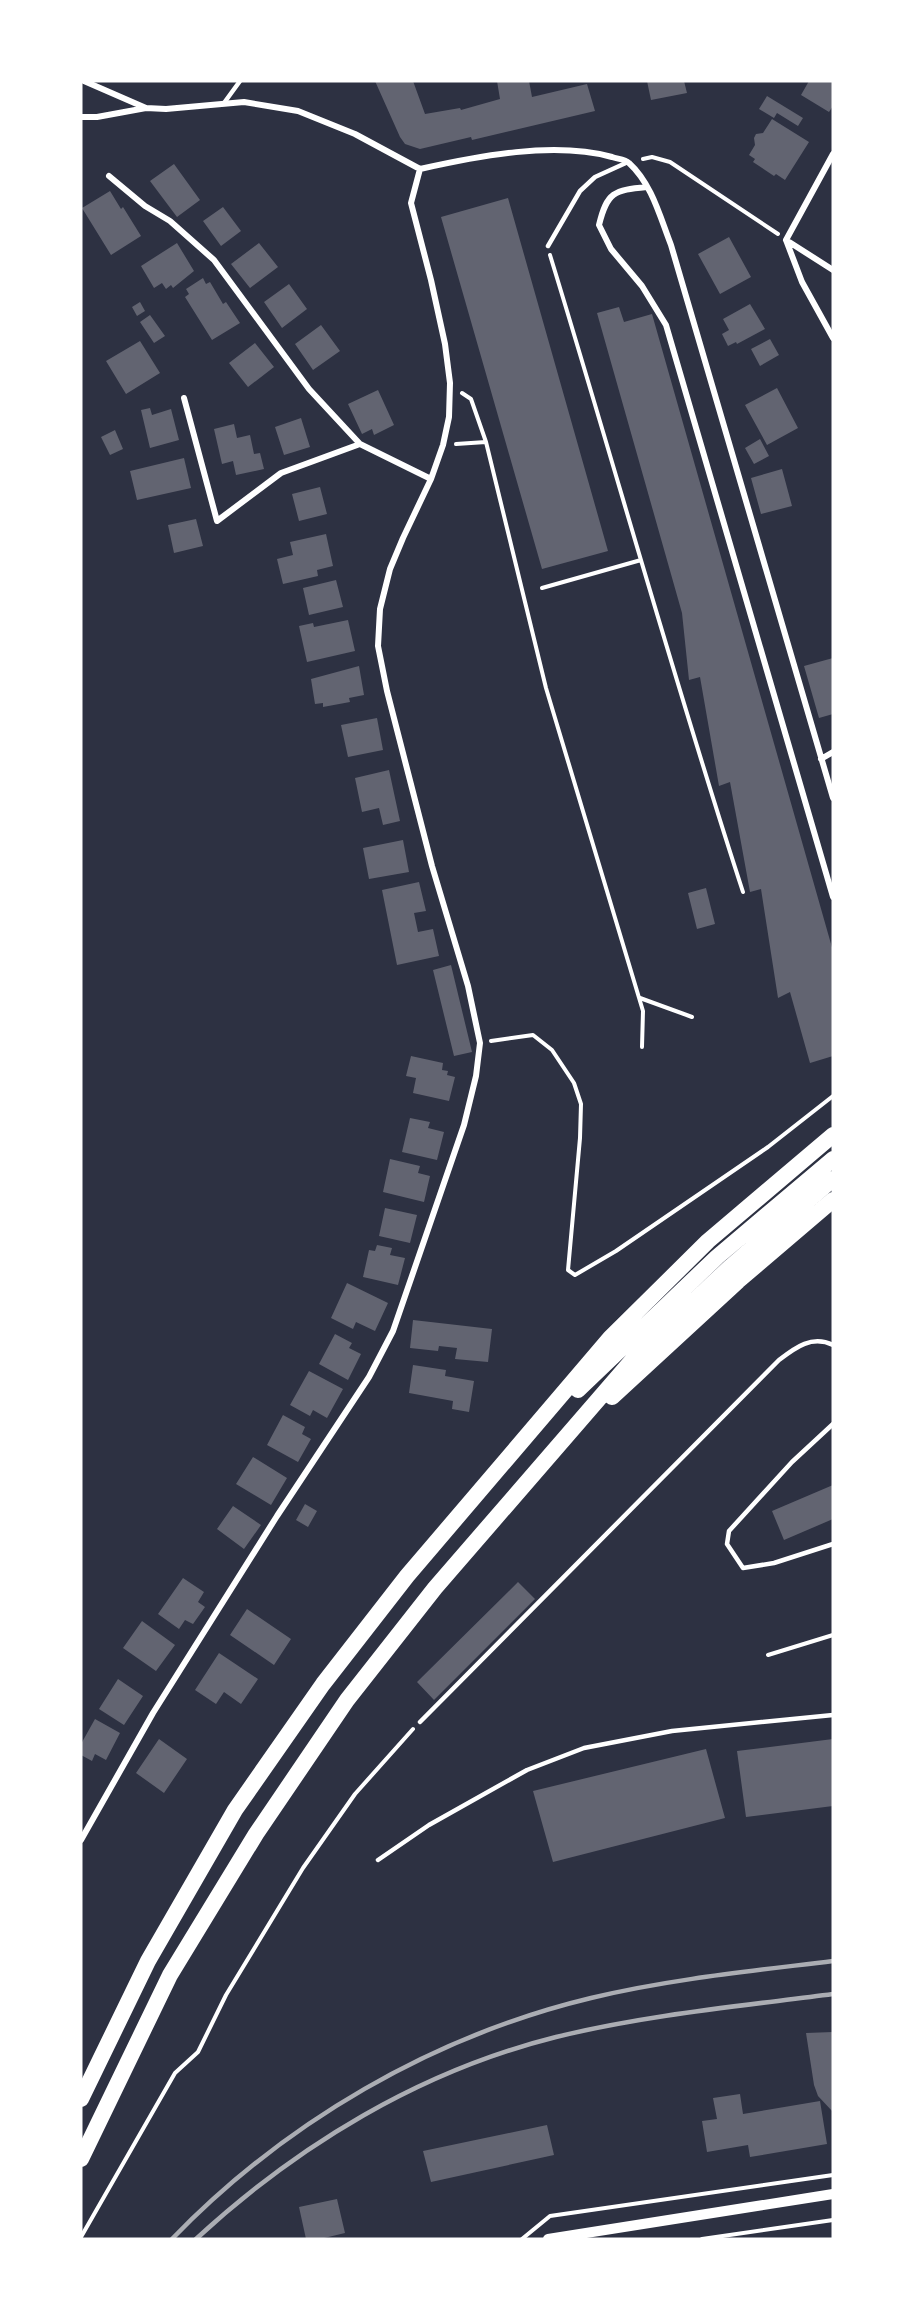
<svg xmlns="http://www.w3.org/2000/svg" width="914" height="2320" viewBox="0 0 914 2320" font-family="'Fira Sans',sans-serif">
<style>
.building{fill:#626471}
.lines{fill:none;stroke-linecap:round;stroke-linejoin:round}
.path{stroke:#fff;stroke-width:4}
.service{stroke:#fff;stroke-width:4.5}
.minor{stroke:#fff;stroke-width:6}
.tertiary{stroke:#fff;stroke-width:10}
.trunk{stroke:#fff;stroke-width:16}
.rail{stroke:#abadb3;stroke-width:4.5}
</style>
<rect width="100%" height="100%" fill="#2d3142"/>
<path class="building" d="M 375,81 L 413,81 L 425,114 L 460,108 L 461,110 L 500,99 L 497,81 L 529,81 L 532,97 L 587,84 L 595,111 L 472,140 L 471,137 L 420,149 L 405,144 L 400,137 Z
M 647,81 L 684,81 L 687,93 L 651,100 Z
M 809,81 L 833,81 L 833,106 L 829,112 L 801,95 Z
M 767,96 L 803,118 L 798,126 L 777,113 L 774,118 L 759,109 Z
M 772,119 L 809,142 L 785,180 L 776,174 L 774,176 L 753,162 L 755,159 L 749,155 L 755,145 L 754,138 L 756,134 L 763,133 Z
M 174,164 L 200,200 L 177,217 L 150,181 Z
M 110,191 L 121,209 L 123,207 L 141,236 L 111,255 L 82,208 Z
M 508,198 L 608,551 L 542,569 L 441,217 Z
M 223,207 L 241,231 L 221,246 L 203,221 Z
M 729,237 L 751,277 L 720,294 L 698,254 Z
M 177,243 L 194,271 L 173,288 L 171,285 L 166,289 L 162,283 L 154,288 L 141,266 Z
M 259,243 L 278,267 L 250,288 L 231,264 Z
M 203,278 L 206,284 L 210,282 L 223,304 L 226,302 L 240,323 L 212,340 L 185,297 L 189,294 L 186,289 Z
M 289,284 L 307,309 L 282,328 L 264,302 Z
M 140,302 L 145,311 L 137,316 L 132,307 Z
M 750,304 L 765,329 L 737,344 L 736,342 L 728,346 L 722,334 L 729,330 L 723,319 Z
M 619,307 L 624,322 L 652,314 L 833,951 L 833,1056 L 810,1063 L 790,992 L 778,998 L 761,889 L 750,892 L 730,782 L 719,786 L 700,677 L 689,680 L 682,613 L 597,313 Z
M 150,315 L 165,336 L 154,343 L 140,322 Z
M 321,325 L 340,351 L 313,370 L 295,344 Z
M 770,339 L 779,355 L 760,366 L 751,349 Z
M 140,341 L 160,373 L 126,394 L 106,361 Z
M 255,343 L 274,367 L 248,387 L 229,363 Z
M 777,388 L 798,428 L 767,445 L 745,405 Z
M 378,390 L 394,425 L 374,435 L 372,429 L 362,434 L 348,404 Z
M 150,408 L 152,415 L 171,409 L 179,440 L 150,448 L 141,410 Z
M 301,418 L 310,447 L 284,455 L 275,427 Z
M 234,424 L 237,438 L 250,435 L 254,454 L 260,453 L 264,469 L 236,475 L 233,461 L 222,464 L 214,429 Z
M 115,430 L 123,449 L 110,455 L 101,437 Z
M 760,439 L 769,456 L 754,464 L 745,448 Z
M 184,458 L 191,488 L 137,500 L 130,471 Z
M 782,469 L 792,506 L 761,514 L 751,478 Z
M 320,487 L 327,514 L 299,521 L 292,494 Z
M 196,519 L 203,546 L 174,553 L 168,525 Z
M 326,534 L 333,566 L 317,570 L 318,576 L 283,584 L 277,559 L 293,555 L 290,542 Z
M 336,580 L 343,607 L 309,615 L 303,588 Z
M 348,620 L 355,651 L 307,662 L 299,626 L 313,623 L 314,627 Z
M 833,658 L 833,714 L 819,718 L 804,666 Z
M 359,666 L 364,695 L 349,698 L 350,702 L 323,707 L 323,703 L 315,704 L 311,679 Z
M 377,718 L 383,750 L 348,757 L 341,725 Z
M 389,770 L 400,821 L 383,825 L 379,808 L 362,812 L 355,778 Z
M 403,840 L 409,872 L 369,879 L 363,848 Z
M 419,882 L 426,911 L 414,913 L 418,932 L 433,929 L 439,956 L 397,965 L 382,890 Z
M 706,888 L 715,924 L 697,929 L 688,893 Z
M 451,965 L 472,1052 L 454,1056 L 433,970 Z
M 411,1056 L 443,1063 L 442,1070 L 448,1071 L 447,1075 L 455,1077 L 449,1101 L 413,1093 L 416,1078 L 406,1076 Z
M 410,1118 L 430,1122 L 428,1128 L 444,1132 L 437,1160 L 402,1152 Z
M 390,1159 L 420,1166 L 418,1173 L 430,1176 L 424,1202 L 383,1192 Z
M 385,1208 L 417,1215 L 410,1243 L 379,1236 Z
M 377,1245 L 392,1248 L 390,1255 L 405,1258 L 398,1285 L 363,1277 L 369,1250 L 375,1251 Z
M 347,1283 L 388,1303 L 375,1331 L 356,1322 L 353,1329 L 331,1318 Z
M 413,1320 L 492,1329 L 488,1362 L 455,1359 L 457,1348 L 439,1346 L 438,1351 L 410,1348 Z
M 335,1334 L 352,1343 L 349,1348 L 361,1354 L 348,1380 L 319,1364 Z
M 413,1365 L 446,1370 L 445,1376 L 474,1381 L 469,1412 L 452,1409 L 453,1401 L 409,1393 Z
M 309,1371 L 343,1389 L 327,1418 L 313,1410 L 310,1416 L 290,1405 Z
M 283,1415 L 305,1427 L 302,1434 L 311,1439 L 298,1462 L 267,1445 Z
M 253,1457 L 287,1478 L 271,1505 L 236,1484 Z
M 833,1485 L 833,1519 L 784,1540 L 772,1511 Z
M 305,1504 L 317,1511 L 308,1527 L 296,1520 Z
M 233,1506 L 261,1525 L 244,1549 L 217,1529 Z
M 183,1578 L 204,1592 L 198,1602 L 205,1607 L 193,1624 L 185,1620 L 179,1629 L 158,1614 Z
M 518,1582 L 535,1599 L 434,1700 L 417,1682 Z
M 247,1609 L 291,1639 L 274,1665 L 230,1635 Z
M 142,1621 L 175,1645 L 156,1671 L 123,1648 Z
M 219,1653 L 258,1679 L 241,1704 L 224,1692 L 216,1704 L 195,1690 Z
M 118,1679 L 143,1696 L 124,1725 L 99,1709 Z
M 95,1719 L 120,1733 L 106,1760 L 95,1754 L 92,1761 L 81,1755 L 81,1744 Z
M 159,1739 L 187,1759 L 164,1793 L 136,1773 Z
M 833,1739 L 833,1806 L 746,1817 L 737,1751 Z
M 706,1749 L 725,1818 L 553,1862 L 533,1791 Z
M 833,2032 L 833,2112 L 818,2096 L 814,2085 L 806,2033 Z
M 740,2094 L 743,2114 L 820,2101 L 827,2144 L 750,2157 L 748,2145 L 707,2152 L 702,2121 L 717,2119 L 713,2098 Z
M 547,2125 L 554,2155 L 431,2182 L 423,2151 Z
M 337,2199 L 345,2233 L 320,2239 L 306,2239 L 299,2207 Z"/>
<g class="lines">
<path class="path" d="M 643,159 L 652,157 L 670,162 L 778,234
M 550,255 C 615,467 674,681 743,892
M 462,393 L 471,399 L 486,442 L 546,688 L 643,1011 L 642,1047
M 456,444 L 486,442
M 542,588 L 641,560
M 640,998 L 692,1017
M 491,1041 L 533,1035 L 552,1050 L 574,1083 L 581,1104 L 580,1138 L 568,1270 L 575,1275 L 616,1251 L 768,1147 L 833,1096
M 768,1655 L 833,1635
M 81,2237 L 175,2073 L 198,2052 L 226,1995 L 303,1868 L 355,1794 L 413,1729
M 522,2239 L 550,2216 L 833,2175
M 702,2239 L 833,2220"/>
<path class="service" d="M 224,103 L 240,81
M 548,246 L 580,191 L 595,177 L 628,162
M 833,1424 L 792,1462 L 729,1531 L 727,1544 L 743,1568 L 774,1563 L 833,1544
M 420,1722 L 779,1360 C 796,1347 812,1335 833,1345
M 378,1860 L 429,1825 L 527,1770 L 584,1748 L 672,1731 L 833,1715"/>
<path class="minor" d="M 84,81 L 146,108
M 81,117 L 97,117 L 146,108 L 166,109 L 244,102 L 298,111 L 355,134 L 420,169
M 420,169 C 478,156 554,141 612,157 C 617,159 625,159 629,163 C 652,184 660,217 671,245 L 833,798
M 109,176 L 145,206 L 170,221 L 214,260 L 309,389 L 360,444 L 431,479
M 647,187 C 614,190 607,192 599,225 L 611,249 L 642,286 L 666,325 L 833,897
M 786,240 L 802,282 L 833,338
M 786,240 L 833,154
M 786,240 L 833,270
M 184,398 L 217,521 L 281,473 L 360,444
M 821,759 L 833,752
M 81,1840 L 153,1713 L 277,1516 L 369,1377 L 393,1331 L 464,1125 L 476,1076 L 480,1043 L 468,986 L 432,866 L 387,691 L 378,646 L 380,609 L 390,569 L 403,538 L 431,479 L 443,445 L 449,417 L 450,383 L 445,344 L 431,280 L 411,203 L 420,169"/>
<path class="tertiary" d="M 548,2239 L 833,2194"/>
<path class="trunk" d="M 578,1390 L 717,1257 L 833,1159
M 612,1397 L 738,1281 L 833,1200
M 81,2099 L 148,1961 L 235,1810 L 323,1684 L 407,1576 L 610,1338 L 708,1241 L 833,1135
M 81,2159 L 170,1975 L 256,1834 L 347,1700 L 435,1588 L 635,1357 L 729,1268 L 833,1179"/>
<path class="rail" d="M 172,2239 C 285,2122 433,2036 591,1998 C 670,1979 752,1971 833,1961
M 196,2239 C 298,2145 420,2071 556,2037 C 646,2015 741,2006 833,1994"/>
</g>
<rect width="914" height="2320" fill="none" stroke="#ffffff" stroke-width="165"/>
</svg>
